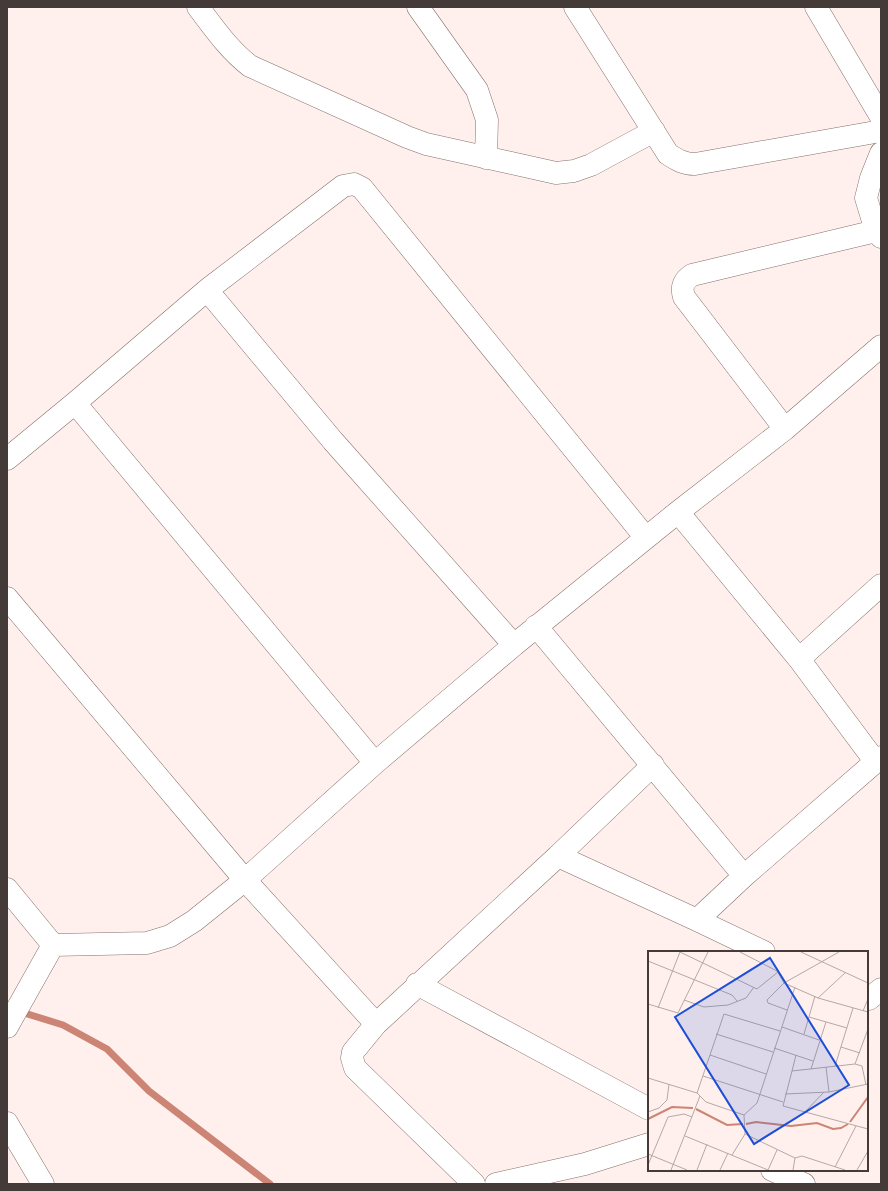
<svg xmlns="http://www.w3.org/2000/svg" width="888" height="1191" viewBox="0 0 888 1191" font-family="'Public Sans',sans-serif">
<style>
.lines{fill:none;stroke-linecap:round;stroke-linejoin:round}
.stream{stroke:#cc8474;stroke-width:7}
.minor-casing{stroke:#85706b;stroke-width:23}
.minor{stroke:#fff;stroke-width:22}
.inset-river{fill:none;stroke:#cc8474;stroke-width:2}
.inset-road{fill:none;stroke:#b4a8a5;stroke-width:1}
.view{fill:#1d4ed8;fill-opacity:0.15;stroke:#1d4ed8;stroke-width:2}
.inset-edge{fill:none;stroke:#443b38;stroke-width:2}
</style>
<rect width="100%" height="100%" fill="#fff0ed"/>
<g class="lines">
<path class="stream" d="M 18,1011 L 63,1025 L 107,1049 L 149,1091 L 270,1184"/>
<g class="minor-casing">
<path id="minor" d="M 198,7 C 214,28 229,50 250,66 L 407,137 L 426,144 L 556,173 L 574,171 L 591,165 L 654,131
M 418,7 L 477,90 L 487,120 L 486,158
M 575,7 L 668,154 C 677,160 684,164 695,164 L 881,131
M 816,7 L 881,117
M 881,153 L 871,178 L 866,198 L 876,231 L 881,237
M 207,290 L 333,441 L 514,645
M 75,403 L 375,763
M 785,429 L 684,297 C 681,287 683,281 692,275 L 876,231 L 881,231
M 7,459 L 75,403 L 207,290 L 343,186 L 354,184 L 362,188 L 646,538
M 678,512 L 799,659 L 875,761
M 7,598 L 245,880 L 376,1024
M 536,626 L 744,876
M 799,659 L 881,585
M 558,856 L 653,765
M 7,889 L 53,945
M 697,920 L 744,876 L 881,757
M 53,945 L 147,943 L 170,936 L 194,921 L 245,880 L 375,763 L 514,645 L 678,512 L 785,429 L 881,346
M 417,984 L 649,1109
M 869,999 L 881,989
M 7,1027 L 53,945
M 7,1123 L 43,1184
M 772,1170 L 804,1184
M 474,1184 L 355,1068 L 352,1058 L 353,1052 L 376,1024 L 558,856 L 697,920 L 764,952
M 496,1184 L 585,1164 L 649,1144"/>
</g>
<use href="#minor" class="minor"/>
</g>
<g transform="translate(648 951)">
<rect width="220" height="220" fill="#fff0ed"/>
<path class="inset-river" d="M 48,158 L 79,174 L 95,173M 0,168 L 24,156 L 45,157M 202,171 L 220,146M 98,173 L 108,171 L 143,175 L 169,172 L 185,178 L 193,177 L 200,173"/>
<path class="inset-road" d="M 32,1 L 109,38 L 130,21M 92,1 L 129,20 L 136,32 L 170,47 L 220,61M 153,1 L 220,32M 0,10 L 84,44 L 89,50M 170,47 L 198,21M 36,49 L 56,56 L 80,54 L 98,47 L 106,36M 0,53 L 30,62 L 60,1M 10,57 L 32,1M 139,59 L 120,52 L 119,49 L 136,32 L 191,1M 215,60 L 220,48M 161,66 L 199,77M 134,76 L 171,89M 220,78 L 207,113 L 144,120 L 135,155 L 220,178M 68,83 L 125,101M 156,83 L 167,45M 193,96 L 212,102M 126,97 L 165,110M 62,104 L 118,123M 207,113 L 214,115 L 218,134M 187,115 L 205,57M 178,116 L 181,141M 163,118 L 178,71M 144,120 L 148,104M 55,125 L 135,151M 0,127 L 49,142M 137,143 L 181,141 L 220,133M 0,161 L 11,157 L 19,149 L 21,133M 157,161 L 176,141M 96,164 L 58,151 L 49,142 L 76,63 L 132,80M 96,164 L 109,152 L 147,36M 96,164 L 97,183 L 147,207 L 145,219M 37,185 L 120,219M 0,203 L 39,219M 84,204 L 97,183M 147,207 L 154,205 L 197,219M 0,214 L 20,166 L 36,163 L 44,166M 187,216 L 208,175M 23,219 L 52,145M 49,219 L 59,193M 72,219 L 80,202M 120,219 L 129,199M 209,219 L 220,200"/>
<path class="view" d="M 122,7 L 201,134 L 106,193 L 27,66 Z"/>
<rect width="220" height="220" class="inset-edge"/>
</g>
<rect width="888" height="1191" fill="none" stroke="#443b38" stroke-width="16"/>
</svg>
